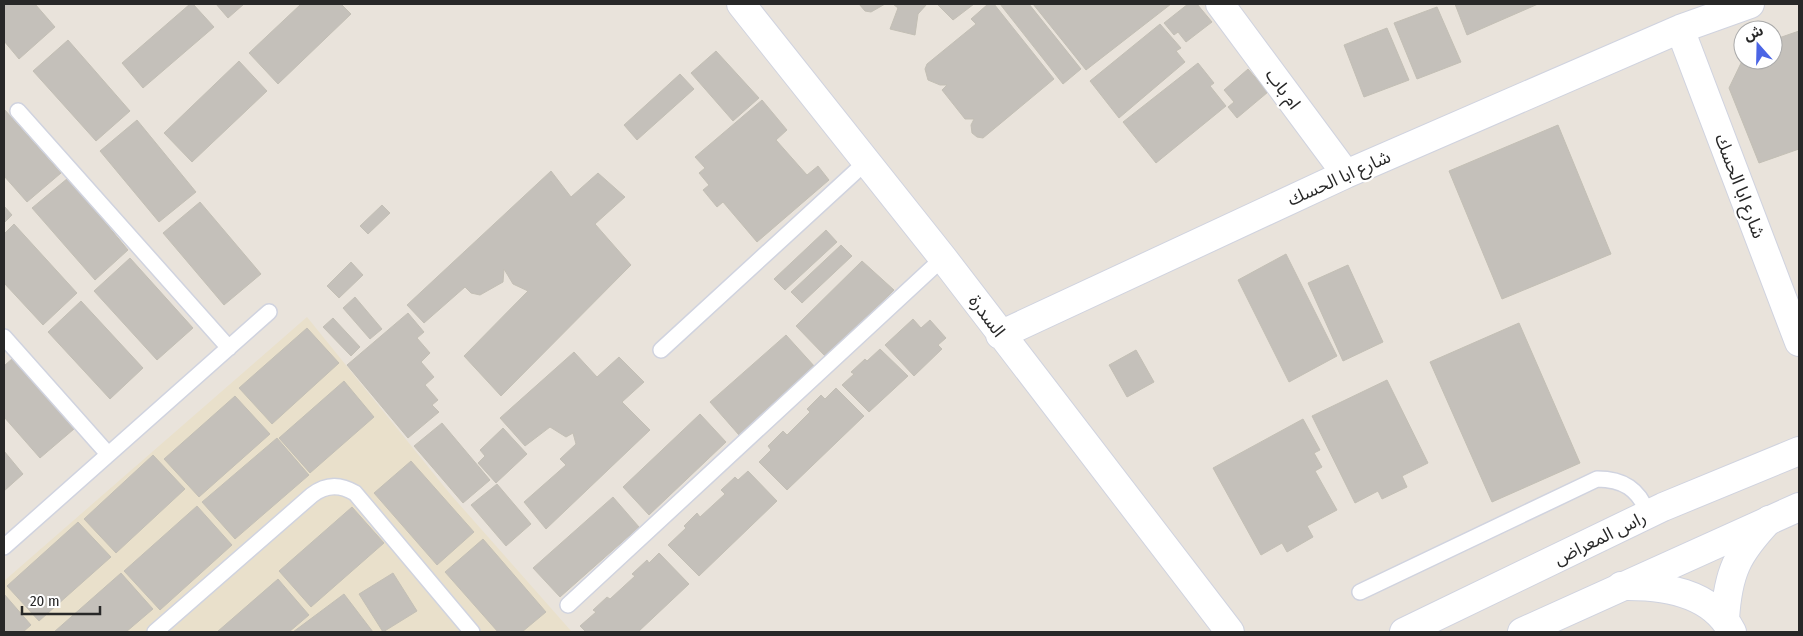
<svg xmlns="http://www.w3.org/2000/svg" width="1803" height="636" viewBox="0 0 1803 636" font-family="'Fira Sans Condensed','Noto Sans Arabic',sans-serif">
<style>
.education{fill:#e9e0cb}
.building{fill:#c4c0ba;stroke:#c3bfb5}
.lines{fill:none;stroke-linecap:round;stroke-linejoin:round}
.service-casing{stroke:#d0d3df;stroke-width:18}
.minor-casing{stroke:#d0d3df;stroke-width:30}
.tertiary-casing{stroke:#d0d3df;stroke-width:30}
.service{stroke:#fff;stroke-width:15}
.minor{stroke:#fff;stroke-width:28}
.tertiary{stroke:#fff;stroke-width:28}
.labels{text-anchor:middle;stroke-width:4.5;stroke-linejoin:round;paint-order:stroke}
.street-label{font-size:18px;fill:#282828;stroke:#fff}
</style>
<rect width="100%" height="100%" fill="#e9e3db"/>
<path class="education" d="M 307,317 L 451,495 L 572,632 L 4,632 L 4,581 Z"/>
<path class="building" d="M 4,4 L 35,4 L 55,27 L 19,59 L 4,41 Z
M 190,4 L 193,4 L 214,27 L 143,88 L 122,63 Z
M 216,4 L 244,4 L 228,18 Z
M 301,4 L 341,4 L 351,14 L 278,84 L 249,53 Z
M 859,4 L 885,4 L 871,12 L 865,11 Z
M 893,4 L 927,4 L 918,14 L 915,35 L 890,29 L 898,8 Z
M 937,4 L 974,4 L 953,20 Z
M 988,4 L 994,4 L 1054,79 L 983,138 L 977,137 L 972,133 L 971,125 L 974,119 L 965,119 L 942,90 L 947,85 L 940,85 L 928,80 L 925,69 L 927,64 L 976,24 L 971,19 Z
M 1000,4 L 1029,4 L 1081,69 L 1063,84 Z
M 1033,4 L 1171,4 L 1086,70 Z
M 1188,4 L 1197,4 L 1212,22 L 1186,42 L 1178,32 L 1174,35 L 1164,23 Z
M 1455,4 L 1538,4 L 1467,35 Z
M 1437,7 L 1461,62 L 1417,79 L 1394,23 Z
M 1160,24 L 1181,48 L 1176,51 L 1185,62 L 1119,118 L 1090,81 Z
M 1387,28 L 1409,80 L 1364,97 L 1344,45 Z
M 1799,31 L 1799,149 L 1759,163 L 1729,88 L 1743,59 L 1773,60 L 1773,40 Z
M 68,40 L 130,111 L 96,141 L 33,71 Z
M 716,51 L 759,98 L 733,121 L 691,73 Z
M 239,61 L 267,91 L 192,162 L 164,133 Z
M 1198,63 L 1214,83 L 1210,86 L 1226,106 L 1156,163 L 1123,122 Z
M 1248,69 L 1268,92 L 1237,118 L 1228,107 L 1234,102 L 1224,90 Z
M 680,74 L 694,89 L 637,140 L 624,125 Z
M 762,100 L 787,130 L 776,140 L 807,175 L 818,166 L 829,180 L 757,242 L 723,202 L 717,207 L 703,190 L 709,185 L 699,173 L 705,168 L 695,157 Z
M 4,109 L 61,173 L 27,202 L 4,176 Z
M 137,120 L 196,192 L 159,222 L 100,151 Z
M 1558,125 L 1611,254 L 1502,299 L 1449,171 Z
M 551,171 L 571,197 L 598,173 L 625,197 L 595,224 L 631,265 L 501,396 L 464,356 L 528,291 L 513,284 L 504,269 L 503,282 L 480,295 L 471,293 L 465,287 L 424,323 L 407,305 Z
M 68,178 L 128,250 L 95,280 L 32,208 Z
M 200,202 L 261,274 L 224,305 L 163,233 Z
M 382,205 L 390,213 L 368,234 L 360,226 Z
M 4,206 L 12,215 L 4,223 Z
M 14,224 L 77,293 L 43,325 L 4,283 L 4,234 Z
M 826,230 L 837,242 L 785,290 L 774,279 Z
M 841,245 L 852,256 L 802,303 L 791,292 Z
M 1286,254 L 1337,356 L 1289,382 L 1238,280 Z
M 130,258 L 193,328 L 157,360 L 94,291 Z
M 862,261 L 894,290 L 826,357 L 796,326 Z
M 351,262 L 363,275 L 339,298 L 327,286 Z
M 1348,265 L 1383,342 L 1343,361 L 1308,283 Z
M 355,297 L 382,329 L 370,339 L 343,308 Z
M 81,301 L 143,368 L 110,399 L 48,332 Z
M 408,313 L 424,332 L 417,338 L 430,353 L 421,362 L 434,377 L 425,385 L 438,400 L 432,405 L 439,412 L 408,438 L 347,365 Z
M 333,318 L 360,347 L 351,356 L 323,327 Z
M 913,319 L 921,328 L 930,320 L 946,338 L 938,345 L 942,349 L 914,376 L 885,345 Z
M 1519,323 L 1580,463 L 1492,502 L 1430,362 Z
M 307,328 L 339,363 L 272,424 L 239,388 Z
M 786,335 L 815,367 L 739,435 L 710,402 Z
M 880,349 L 908,376 L 869,412 L 842,385 L 854,374 L 851,372 L 865,359 L 867,361 Z
M 1136,350 L 1154,382 L 1127,397 L 1109,365 Z
M 574,352 L 597,377 L 619,357 L 644,382 L 622,402 L 650,430 L 546,529 L 524,502 L 566,465 L 560,459 L 576,444 L 573,433 L 566,437 L 550,427 L 525,446 L 500,418 Z
M 13,358 L 74,429 L 40,458 L 4,417 L 4,366 Z
M 1387,380 L 1428,463 L 1402,476 L 1407,487 L 1382,499 L 1378,491 L 1355,503 L 1312,416 Z
M 344,381 L 374,417 L 310,473 L 279,438 Z
M 836,388 L 864,416 L 787,490 L 759,462 L 771,450 L 768,446 L 783,431 L 787,435 L 810,412 L 807,409 L 821,395 L 825,399 Z
M 235,396 L 270,434 L 199,497 L 164,459 Z
M 700,414 L 726,442 L 649,515 L 623,487 Z
M 1303,419 L 1320,450 L 1314,453 L 1322,467 L 1315,471 L 1337,510 L 1307,526 L 1313,537 L 1287,552 L 1282,543 L 1261,555 L 1213,468 Z
M 442,423 L 490,480 L 463,503 L 414,446 Z
M 503,428 L 527,454 L 496,483 L 478,463 L 485,456 L 480,450 Z
M 277,438 L 309,475 L 235,539 L 202,502 Z
M 4,451 L 23,474 L 4,491 Z
M 153,455 L 185,489 L 116,553 L 84,519 Z
M 411,461 L 474,532 L 437,565 L 374,493 Z
M 748,471 L 777,501 L 699,576 L 668,545 L 686,528 L 684,526 L 697,513 L 700,517 L 725,494 L 721,490 L 735,477 L 738,480 Z
M 497,484 L 531,524 L 506,546 L 471,505 Z
M 613,497 L 639,527 L 560,597 L 533,568 Z
M 197,506 L 232,545 L 160,610 L 124,571 Z
M 352,507 L 384,543 L 311,607 L 279,571 Z
M 78,522 L 111,557 L 39,621 L 7,586 Z
M 483,539 L 546,612 L 522,632 L 498,632 L 445,572 Z
M 659,553 L 689,584 L 638,632 L 586,632 L 580,626 L 596,612 L 593,610 L 607,597 L 610,599 L 635,576 L 632,574 L 647,560 L 649,563 Z
M 121,573 L 153,609 L 126,632 L 54,632 Z
M 393,573 L 417,611 L 383,632 L 359,594 Z
M 278,579 L 309,615 L 289,632 L 217,632 Z
M 4,594 L 31,625 L 23,632 L 4,632 Z
M 344,594 L 373,632 L 293,632 Z"/>
<g class="lines">
<g class="service-casing">
<path id="service" d="M 18,111 L 229,348
M 4,337 L 108,454
M 661,350 L 866,162
M 4,547 L 269,312
M 1360,592 L 1597,479 C 1623,479 1639,489 1648,514
M 568,605 L 943,258
M 155,632 L 312,495 C 326,484 340,484 355,493 L 472,632"/>
</g>
<g class="minor-casing">
<path id="minor" d="M 741,4 L 943,258 L 1230,632
M 1220,4 L 1346,174
M 1680,29 L 1799,342
M 1000,335 L 1346,174 L 1680,29 L 1750,4
M 1621,586 C 1661,585 1712,592 1732,632
M 1725,619 C 1728,572 1737,554 1769,520"/>
</g>
<g class="tertiary-casing">
<path id="tertiary" d="M 1404,632 L 1663,507 L 1799,451
M 1522,632 L 1799,507"/>
</g>
<use href="#service" class="service"/>
<use href="#minor" class="minor"/>
<use href="#tertiary" class="tertiary"/>
</g>
<g class="labels">
<g class="street-label">
<text transform="translate(1283 89) rotate(54)" y="6">ام باب</text>
<text transform="translate(1339 178) rotate(-24)" y="6">شارع ابا الحسك</text>
<text transform="translate(1740 186) rotate(69)" y="6">شارع ابا الحسك</text>
<text transform="translate(987 316) rotate(53)" y="6">السدرة</text>
<text transform="translate(1600 538) rotate(-26)" y="6">راس المعراض</text>
</g>
</g>
<rect width="1803" height="636" fill="none" stroke="#282828" stroke-width="10"/>
<g transform="translate(1758 45) rotate(340)"><circle r="24" fill="#ffffff" stroke="#a9a9a9"/>
<path d="M0-4L9 19L0 12L-9 19Z" fill="#4b65e5"/>
<text y="-8" font-size="14" font-weight="bold" text-anchor="middle" fill="#282828">ش</text>
</g>
<path d="M22 606v8h78v-8" fill="none" stroke="#282828" stroke-width="2.5"/>
<text x="30" y="606" font-size="15" fill="#282828" stroke="#ffffff" stroke-width="4" paint-order="stroke">20 m</text>
</svg>
